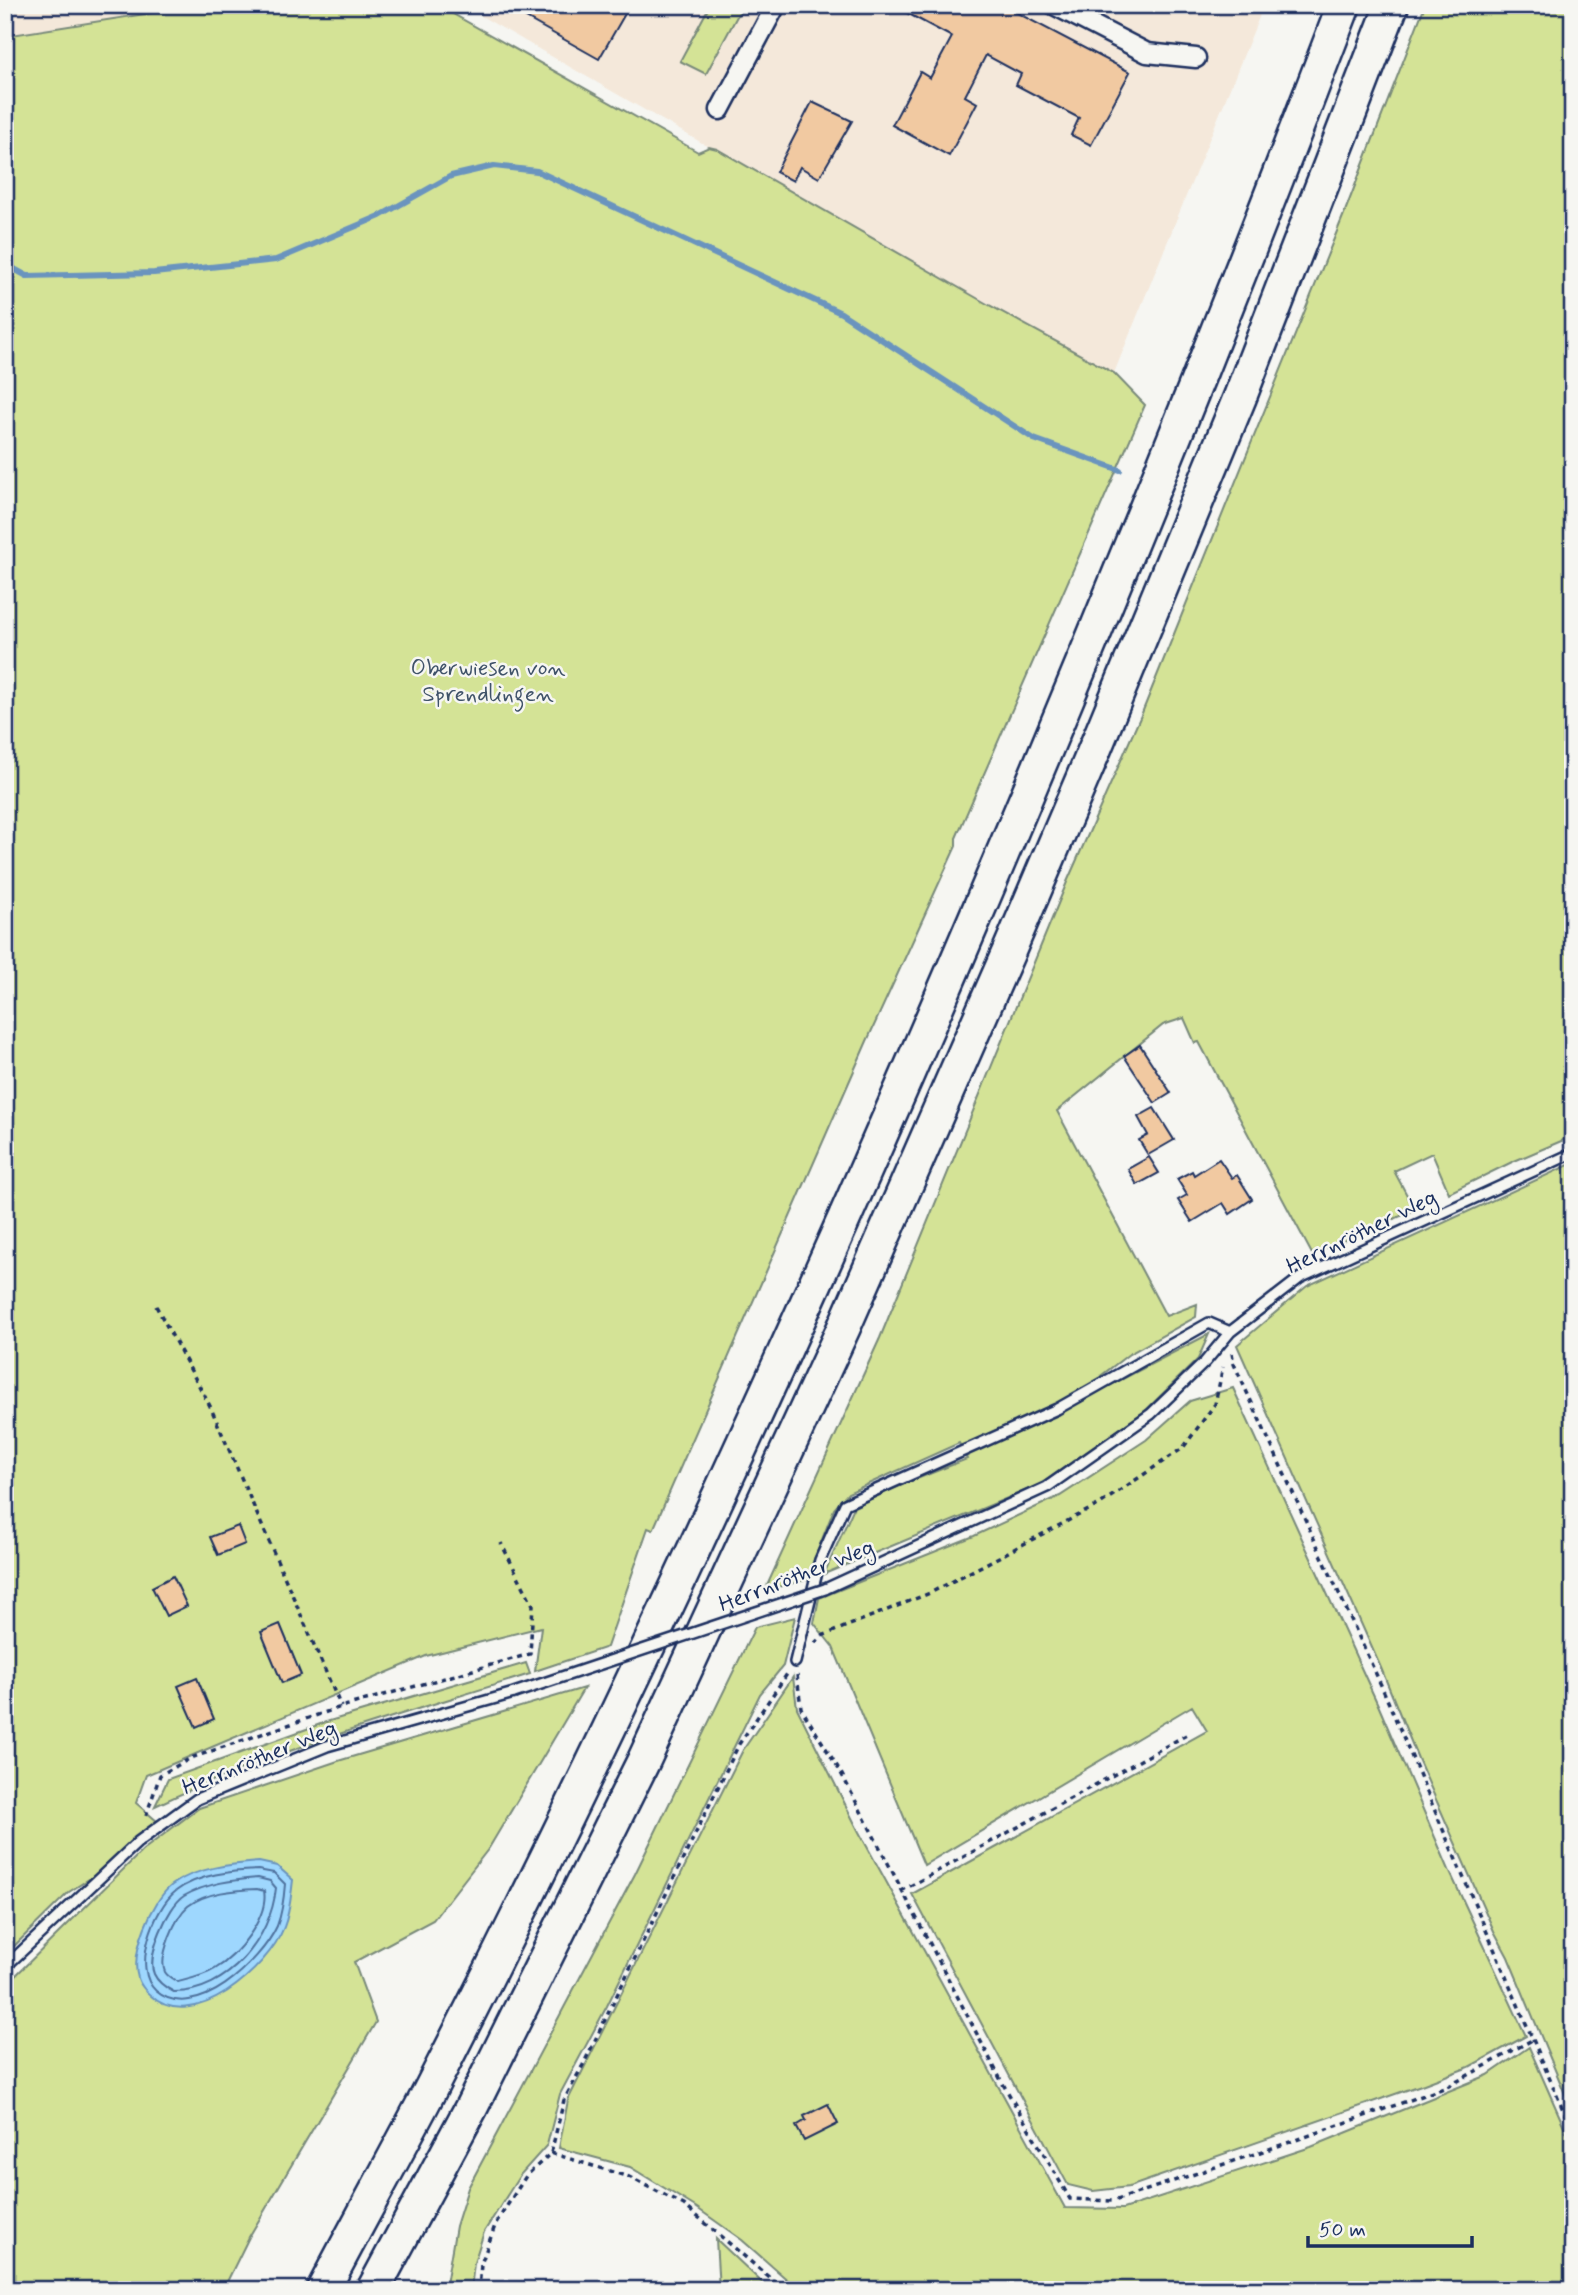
<svg xmlns="http://www.w3.org/2000/svg" width="1578" height="2295" viewBox="0 0 1578 2295" font-family="Mynerve,sans-serif">
<style>
.built{fill:#f4e8da}
.green{fill:#d4e396;stroke:#78897a;stroke-width:2}
.water{fill:#9ed7fe;stroke:#6a94be;stroke-width:2}
.lines{fill:none;stroke-linecap:round;stroke-linejoin:round}
.shore{stroke:#4f729e;stroke-width:2}
.stream{stroke:#6a94be;stroke-width:6}
.building{fill:#f1c9a1;stroke:#1b2f5e;stroke-width:2}
.service-casing{stroke:#1b2f5e;stroke-width:14}
.minor-casing{stroke:#1b2f5e;stroke-width:23}
.motorway-casing{stroke:#1b2f5e;stroke-width:37}
.path{stroke:#1b2f5e;stroke-width:3.5;stroke-dasharray:5 5;stroke-linecap:butt}
.service{stroke:#f6f6f2;stroke-width:9}
.minor{stroke:#f6f6f2;stroke-width:18}
.motorway{stroke:#f6f6f2;stroke-width:32}
.service-bridge-casing{stroke:#1b2f5e;stroke-width:14;stroke-linecap:butt}
.service-bridge{stroke:#f6f6f2;stroke-width:9}
.labels{text-anchor:middle;stroke-width:5;stroke-linejoin:round;paint-order:stroke}
.park-label{font-size:23px;fill:#405369;stroke:#f6f6f2}
.street-label{font-size:23px;fill:#1b2f5e;stroke:#f6f6f2}
</style>
<rect width="100%" height="100%" fill="#f6f6f2"/>
<filter id="ink" filterUnits="userSpaceOnUse"><feTurbulence type="fractalNoise" baseFrequency=".0143" numOctaves="2"/><feDisplacementMap in="SourceGraphic" scale="14" xChannelSelector="R" yChannelSelector="G"/><feConvolveMatrix kernelMatrix="1 2 1 2 8 2 1 2 1" color-interpolation-filters="sRGB"/></filter>
<g filter="url(#ink)">
<path class="built" d="M 5,5 L 202,5 L 5,36 Z
M 462,5 L 1264,5 L 1114,373 L 800,203 L 709,147 Z"/>
<path class="green" d="M 202,5 L 437,5 L 698,152 L 709,147 L 717,149 L 989,305 L 1114,373 L 1145,405 L 956,838 L 956,846 L 867,1041 L 653,1530 L 648,1528 L 607,1647 L 535,1671 L 541,1627 L 426,1656 L 146,1775 L 136,1803 L 166,1829 L 69,1892 L 5,1955 L 5,36 Z
M 710,5 L 743,5 L 706,74 L 680,61 Z
M 1425,5 L 1573,5 L 1573,1136 L 1512,1162 L 1449,1193 L 1432,1153 L 1394,1171 L 1415,1210 L 1312,1254 L 1199,1042 L 1195,1043 L 1184,1018 L 1163,1025 L 1057,1111 L 1166,1316 L 1197,1304 L 1196,1317 L 1129,1354 L 1102,1375 L 1111,1385 L 1209,1334 L 1198,1359 L 1145,1411 L 1039,1485 L 824,1574 L 854,1507 L 894,1488 L 967,1459 L 959,1443 L 848,1493 L 834,1509 L 806,1580 L 765,1590 L 880,1338 L 1067,882 L 1142,713 L 1344,214 Z
M 1573,1163 L 1573,2113 L 1508,1957 L 1494,1931 L 1419,1761 L 1381,1668 L 1237,1345 L 1307,1286 Z
M 1233,1388 L 1379,1707 L 1449,1870 L 1526,2036 L 1469,2067 L 1424,2084 L 1129,2187 L 1093,2191 L 1068,2185 L 912,1894 L 1207,1731 L 1192,1706 L 924,1865 L 833,1647 L 814,1623 L 819,1598 L 974,1536 L 1060,1496 L 1146,1440 L 1190,1401 Z
M 795,1617 L 783,1666 L 760,1694 L 607,2006 L 560,2094 L 547,2145 L 520,2175 L 484,2232 L 474,2263 L 471,2290 L 445,2290 L 456,2226 L 468,2188 L 635,1874 L 755,1627 Z
M 526,1663 L 530,1674 C 404,1714 275,1749 155,1806 L 168,1779 L 326,1722 Z
M 793,1677 L 797,1708 L 859,1832 L 1065,2208 L 1123,2209 L 1311,2147 L 1488,2075 L 1529,2047 L 1573,2147 L 1573,2290 L 799,2290 L 742,2240 L 697,2208 L 630,2167 L 559,2148 L 568,2100 L 743,1750 Z
M 584,1688 L 489,1848 L 433,1920 L 354,1962 L 376,2022 L 249,2237 L 223,2290 L 5,2290 L 5,1986 L 143,1850 L 199,1808 L 338,1761 Z
M 716,2239 L 770,2290 L 719,2290 Z"/>
<path class="water" d="M 259,1862 L 277,1866 L 293,1880 C 291,1895 290,1912 284,1927 C 268,1968 192,2036 150,1995 C 146,1992 139,1983 138,1978 C 130,1954 152,1900 172,1885 C 194,1868 232,1864 259,1862 Z"/>
<g class="lines">
<path class="shore" d="M 258,1870 L 274,1873 L 285,1884 C 284,1897 282,1913 277,1926 C 261,1961 195,2025 156,1991 C 131,1969 154,1908 176,1891 C 198,1874 232,1871 258,1870 Z
M 258,1878 L 270,1881 L 276,1888 C 271,1938 228,1992 174,1992 C 166,1988 158,1983 154,1974 C 146,1956 168,1906 184,1896 C 207,1883 233,1880 258,1878 Z
M 257,1889 L 264,1891 C 269,1917 237,1956 215,1969 C 204,1976 190,1979 178,1982 C 173,1979 168,1977 165,1972 C 158,1957 176,1916 188,1906 C 206,1892 235,1890 257,1889 Z"/>
<path class="stream" d="M 5,264 L 27,276 L 154,273 L 276,260 L 380,216 L 451,176 L 494,166 L 537,171 L 841,313 L 1034,439 L 1120,470"/>
</g>
<path class="building" d="M 503,5 L 630,5 L 599,59 Z
M 892,5 L 1002,5 L 1130,72 L 1091,145 L 1071,135 L 1079,118 L 1016,85 L 1021,74 L 986,55 L 965,96 L 977,103 L 949,156 L 892,125 L 920,72 L 930,78 L 952,37 Z
M 812,102 L 852,121 L 819,178 L 800,167 L 793,181 L 776,172 Z
M 1140,1045 L 1171,1093 L 1155,1103 L 1124,1056 Z
M 1154,1108 L 1174,1140 L 1148,1155 L 1139,1140 L 1148,1135 L 1138,1117 Z
M 1149,1157 L 1159,1173 L 1137,1185 L 1128,1169 Z
M 1219,1159 L 1232,1178 L 1237,1175 L 1252,1199 L 1230,1214 L 1223,1203 L 1192,1222 L 1178,1200 L 1187,1195 L 1177,1179 L 1192,1171 L 1194,1175 Z
M 238,1526 L 245,1544 L 218,1555 L 210,1537 Z
M 173,1576 L 187,1606 L 166,1616 L 152,1587 Z
M 280,1624 L 301,1675 L 282,1683 L 261,1632 Z
M 197,1678 L 214,1719 L 196,1727 L 178,1686 Z
M 828,2104 L 838,2124 L 804,2141 L 796,2126 L 806,2120 L 804,2116 Z"/>
<g class="lines">
<g class="service-casing">
<path id="service" d="M 825,1589 L 1047,1487 L 1151,1414 L 1205,1362 L 1230,1332 L 1300,1278 L 1573,1153
M 795,1662 L 820,1560 L 845,1504 L 1057,1409 L 1209,1323 L 1230,1332
M 5,1967 L 138,1842 L 197,1799 L 327,1746 L 514,1693"/>
</g>
<g class="minor-casing">
<path id="minor" d="M 1054,5 L 1147,53 L 1196,58
M 720,110 L 776,5"/>
</g>
<g class="motorway-casing">
<path id="motorway" d="M 323,2290 C 358,2223 395,2157 430,2090 C 629,1702 810,1305 981,904 C 1108,606 1229,307 1344,5
M 373,2290 L 471,2108 L 644,1760 L 844,1327 L 1009,951 L 1089,763 L 1240,397 L 1392,5"/>
</g>
<path class="path" d="M 156,1306 L 210,1406 L 341,1707
M 1232,1353 L 1234,1364 L 1381,1685 L 1573,2133
M 815,1643 L 822,1636 L 930,1593 L 1100,1504 L 1183,1448 L 1215,1404 L 1223,1367
M 797,1675 L 801,1708 L 840,1771 L 1003,2084 L 1070,2199 L 1114,2201 L 1305,2137 L 1447,2087 L 1532,2040
M 146,1816 L 160,1775 L 191,1758 L 341,1707 L 530,1654 L 533,1605 L 501,1543
M 901,1891 L 1190,1733
M 551,2153 L 629,2177 L 684,2205 L 784,2290
M 479,2290 L 481,2264 L 496,2223 L 526,2176 L 551,2153 L 564,2100 L 583,2065 L 739,1744 L 787,1674"/>
<use href="#service" class="service"/>
<use href="#minor" class="minor"/>
<use href="#motorway" class="motorway"/>
<g class="service-bridge-casing">
<path id="service-bridge" d="M 514,1693 L 825,1589"/>
</g>
<use href="#service-bridge" class="service-bridge"/>
</g>
</g>
<g class="labels">
<g class="park-label">
<text x="488" y="675">Oberwiesen von<tspan x="488" dy="26">Sprendlingen</tspan></text>
</g>
<g class="street-label">
<text transform="translate(1361 1231) rotate(-26)" y="8">Herrnröther Weg</text>
<text transform="translate(796 1575) rotate(-21)" y="8">Herrnröther Weg</text>
<text transform="translate(259 1757) rotate(-22)" y="8">Herrnröther Weg</text>
</g>
</g>
<rect width="1578" height="2295" fill="none" stroke="#f6f6f2" stroke-width="28"/>
<rect x="14" y="14" width="1550" height="2267" fill="none" stroke="#1b2f5e" stroke-width="2.5" filter="url(#ink)"/>
<path d="M1308 2236v10h164v-10" fill="none" stroke="#1b2f5e" stroke-width="3.5"/>
<text x="1319" y="2236" font-size="21" fill="#1b2f5e" stroke="#f6f6f2" stroke-width="5" paint-order="stroke">50 m</text>
</svg>
